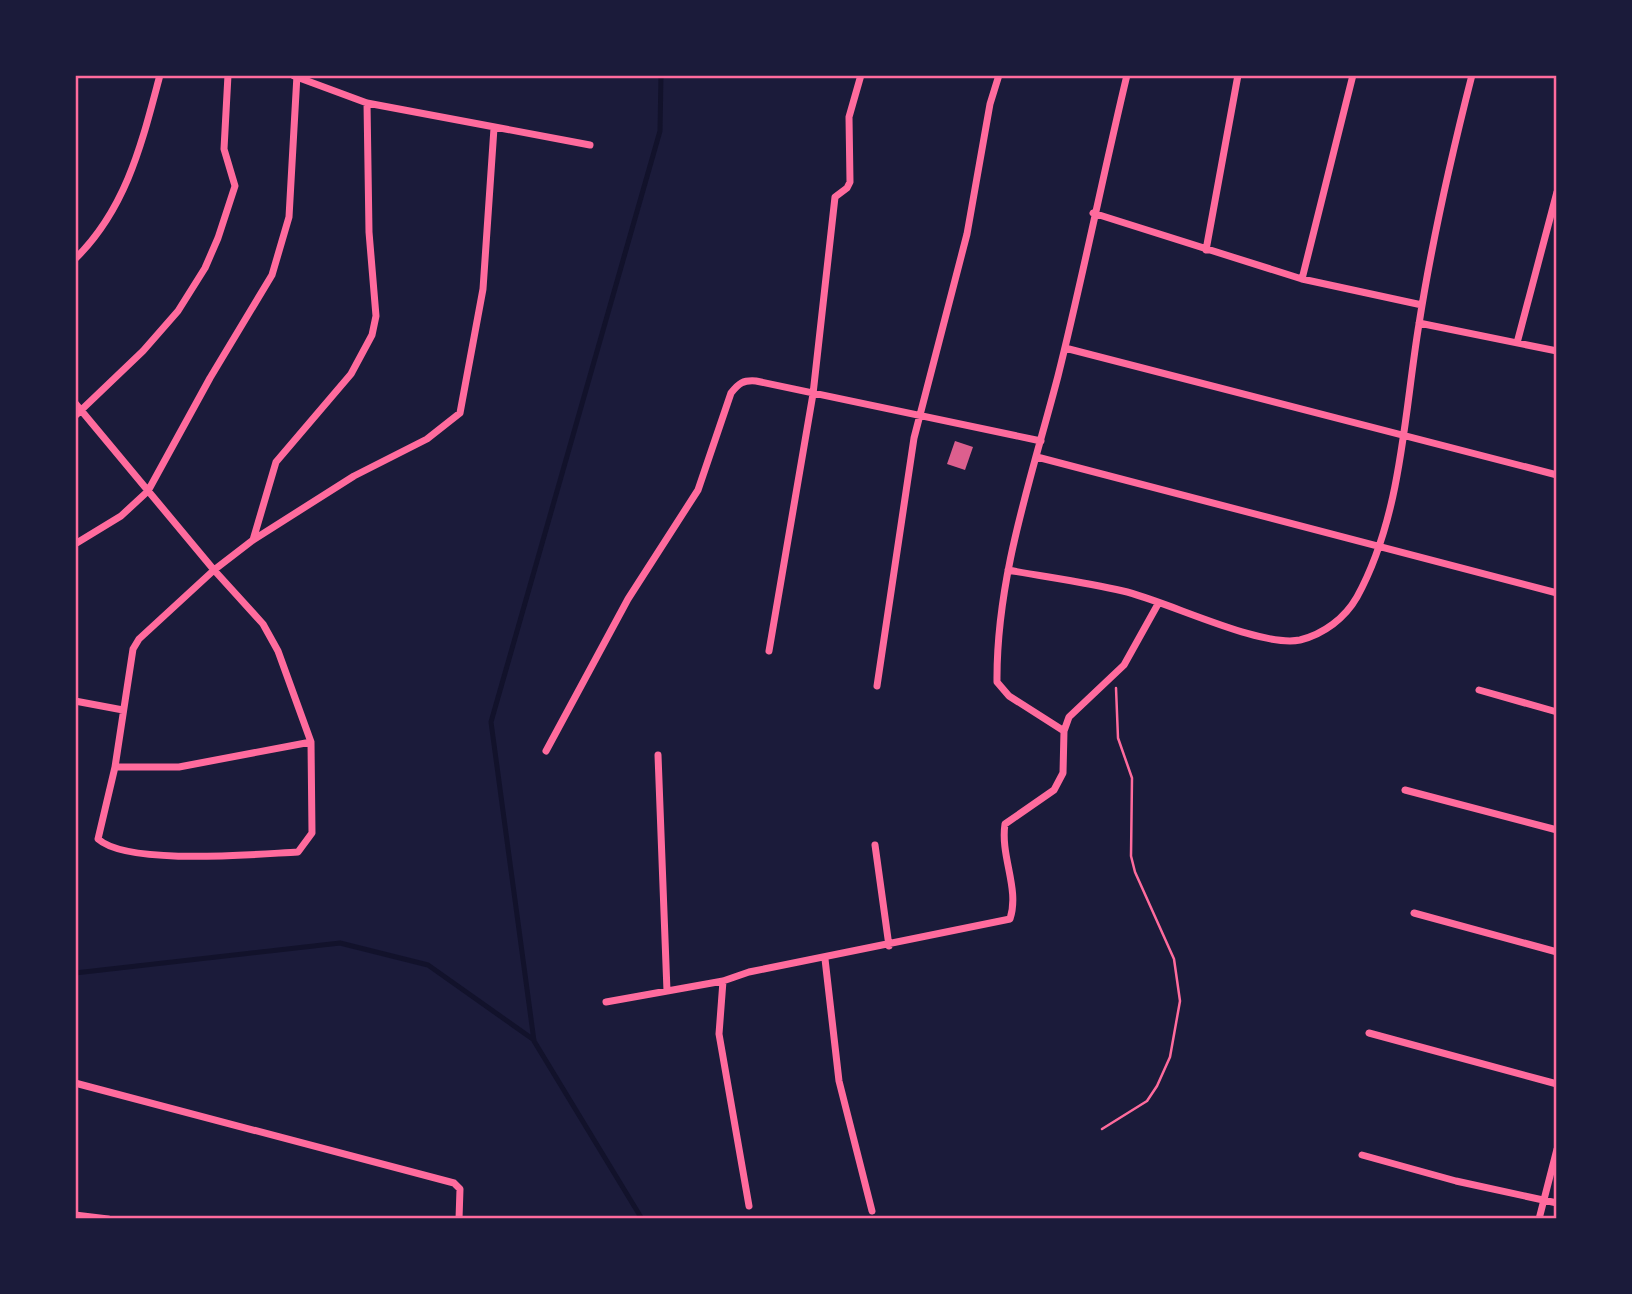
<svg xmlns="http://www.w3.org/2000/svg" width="1632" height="1294" viewBox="0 0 1632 1294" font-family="Raleway,sans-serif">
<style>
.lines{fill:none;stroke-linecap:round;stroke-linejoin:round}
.stream{stroke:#12122b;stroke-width:5}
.building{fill:#dd5f8e}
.path{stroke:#ff6b9d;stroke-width:2.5}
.minor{stroke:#ff6b9d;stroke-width:7}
.neatline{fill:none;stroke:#ff6b9d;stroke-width:2.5}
</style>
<rect width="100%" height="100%" fill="#1b1b3a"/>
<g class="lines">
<path class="stream" d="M 75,973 L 340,943 L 428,965 L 534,1040
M 642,1219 L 534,1041 L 491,722 L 660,131 L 661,75"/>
</g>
<path class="building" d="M 955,441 L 973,447 L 965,470 L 947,464 Z"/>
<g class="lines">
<path class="path" d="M 1102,1129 L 1147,1101 L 1157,1086 L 1170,1057 L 1180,1001 L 1174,959 L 1135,872 L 1131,856 L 1132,778 L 1118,738 L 1116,688"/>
<path class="minor" d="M 294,76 L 367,103 L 590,145
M 1093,213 L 1302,279 L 1422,305
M 1206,250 L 1238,75
M 75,259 C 127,208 142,142 160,75
M 1302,279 L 1353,75
M 1419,323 L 1557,351
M 1517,343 L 1557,192
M 1065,348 L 1557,475
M 75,403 L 214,570 L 263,624 L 278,651 L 311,742 L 312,833 L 298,852 C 256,854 128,866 98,839 L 115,767 L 133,649 L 139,639 L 214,570 L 253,540 L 354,476 L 427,439 L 460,413 L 483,289 L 494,128
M 75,416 L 143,351 L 178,311 L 205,268 L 218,238 L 235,186 L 224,149 L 228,75
M 1037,457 L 1557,593
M 253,540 L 276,462 L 351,374 L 372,335 L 376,316 L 369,232 L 367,103
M 75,544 L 121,516 L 148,491 L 210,378 L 272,275 L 289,217 L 297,75
M 1008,570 C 1046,577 1085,582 1123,591 C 1167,601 1260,648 1300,640 C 1324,634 1345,618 1357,597 C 1402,515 1404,414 1419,324 C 1432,241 1451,157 1472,75
M 769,651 L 813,394 L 835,197 L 847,188 L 850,182 L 849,117 L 861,75
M 877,686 L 914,438 L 967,234 L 990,104 L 999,75
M 1479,690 L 1557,712
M 75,701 L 123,710
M 1064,731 L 1009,696 L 997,682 C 996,578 1032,476 1058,376 C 1083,276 1103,175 1127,75
M 546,751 L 628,599 L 698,490 L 731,393 C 739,383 743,380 756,381 L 1041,441
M 658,755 L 667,991
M 115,767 L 179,767 L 311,742
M 1405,790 L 1557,830
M 875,845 L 889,946
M 1414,913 L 1557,952
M 825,959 L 839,1081 L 872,1211
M 723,981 L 719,1034 L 749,1206
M 606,1002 L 723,981 L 749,972 L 1010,919 C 1020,889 1000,856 1005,824 L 1054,790 L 1063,773 L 1064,731 L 1069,717 L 1124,665 L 1158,604
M 1369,1033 L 1557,1084
M 75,1083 L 454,1183 L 460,1189 L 459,1219
M 1362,1155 L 1456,1181 L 1557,1203
M 75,1215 L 108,1219
M 1539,1219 L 1557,1149"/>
</g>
<rect width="1632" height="1294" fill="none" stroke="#1b1b3a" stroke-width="154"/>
<rect x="77" y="77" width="1478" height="1140" class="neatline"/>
</svg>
